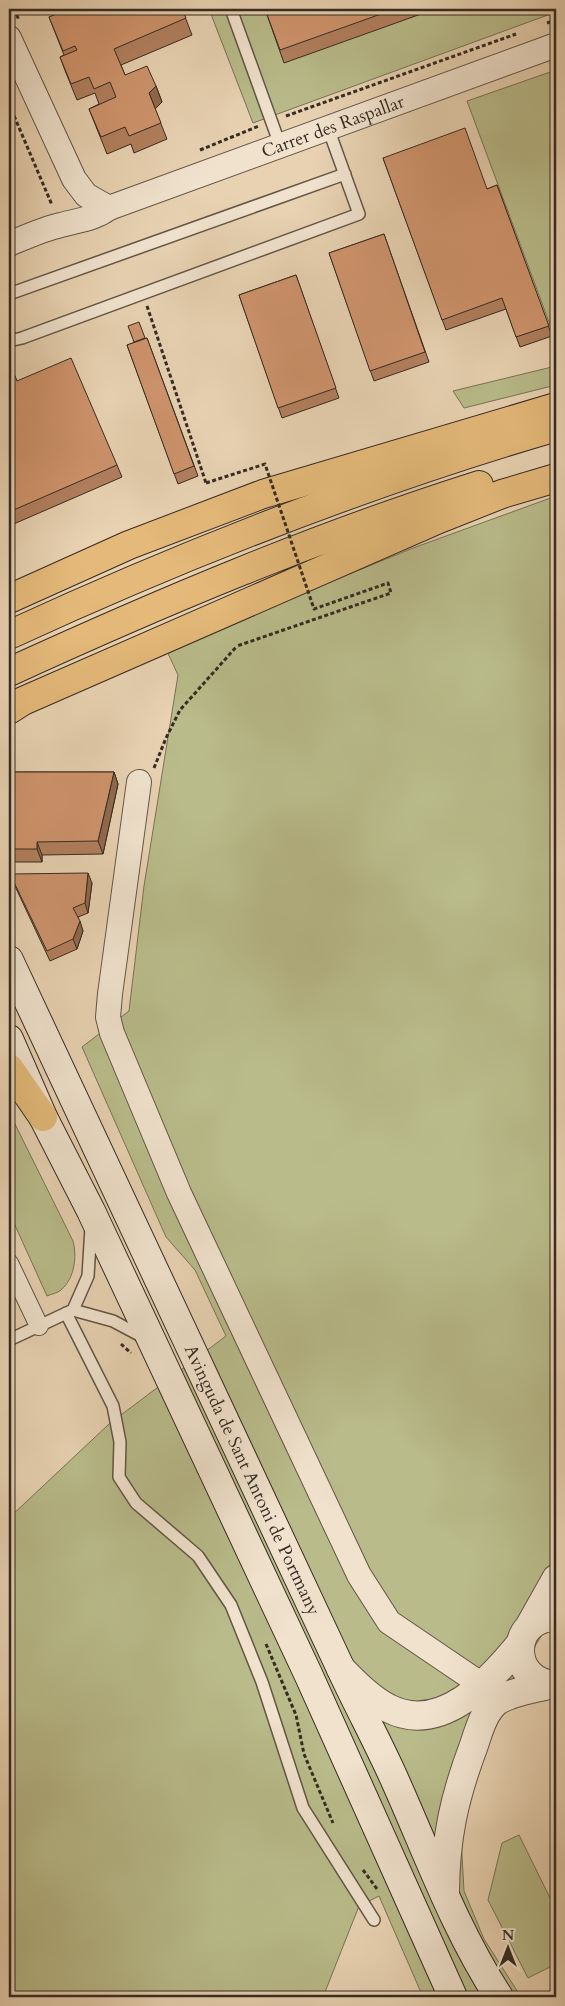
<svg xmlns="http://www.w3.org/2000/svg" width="565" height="2006" viewBox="0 0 565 2006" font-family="Cardo,serif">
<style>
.green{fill:#b9bb8a;stroke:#777356}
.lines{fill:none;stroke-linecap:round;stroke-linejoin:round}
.service-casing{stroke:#625546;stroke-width:14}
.pedestrian-casing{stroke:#625546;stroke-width:20}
.minor-casing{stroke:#625546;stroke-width:26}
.tertiary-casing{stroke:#625546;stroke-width:30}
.secondary-casing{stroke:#352b22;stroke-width:30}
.primary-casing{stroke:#352b22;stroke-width:30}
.trunk-casing{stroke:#352b22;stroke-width:30}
.path{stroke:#352b22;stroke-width:3;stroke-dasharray:4 2.5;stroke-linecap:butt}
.service{stroke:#f0e2cd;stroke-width:11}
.pedestrian{stroke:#f0e2cd;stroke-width:18}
.minor{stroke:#f0e2cd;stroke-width:24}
.tertiary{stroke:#f0e2cd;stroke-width:28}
.secondary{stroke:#f0e2cd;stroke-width:28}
.primary{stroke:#e4b979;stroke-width:28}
.trunk{stroke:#e4b979;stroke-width:28}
.path-bridge{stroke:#352b22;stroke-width:3;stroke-dasharray:4 2.5;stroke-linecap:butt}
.wall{fill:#b27f5e;stroke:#352b22}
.shaded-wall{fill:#91684c;stroke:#352b22}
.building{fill:#cf946d;stroke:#352b22}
.labels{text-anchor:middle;stroke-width:4;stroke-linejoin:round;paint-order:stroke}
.street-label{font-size:18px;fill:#352b22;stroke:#f0e2cd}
</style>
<rect width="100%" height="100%" fill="#e8d2b2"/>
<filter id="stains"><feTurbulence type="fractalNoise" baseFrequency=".004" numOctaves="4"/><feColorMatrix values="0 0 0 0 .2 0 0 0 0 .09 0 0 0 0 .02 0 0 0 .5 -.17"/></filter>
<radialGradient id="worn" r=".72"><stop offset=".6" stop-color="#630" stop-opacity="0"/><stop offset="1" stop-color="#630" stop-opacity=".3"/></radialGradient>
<path class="green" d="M 209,9 L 556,9 L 556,12 L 253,123 Z
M 556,70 L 556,341 L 467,101 Z
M 556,366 L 556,385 L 464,408 L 453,391 Z
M 556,496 L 556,1612 L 524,1664 L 486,1748 L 470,1797 L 461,1838 L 464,1891 L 484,1939 L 521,1997 L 423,1997 L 379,1896 L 359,1906 L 323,1997 L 9,1997 L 9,1518 L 109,1424 L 226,1336 L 195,1270 L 166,1237 L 82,1047 L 129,1011 L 144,886 L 178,675 L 166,649 L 413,548 Z
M 9,1112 L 73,1241 C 77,1256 75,1278 61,1290 C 58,1293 51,1294 47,1296 L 9,1212 Z
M 519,1835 L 556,1910 L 556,1964 L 528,1978 L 488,1900 L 502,1843 Z"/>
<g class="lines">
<g class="service-casing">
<path id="service" d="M 231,9 L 280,145
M 9,294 L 345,174
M 9,341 L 22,338 L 359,214 L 328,128
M 73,1310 L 88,1276 L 91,1228
M 66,1313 L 113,1406 L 120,1442 L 119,1477 L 136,1503 L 198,1556 L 231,1605 L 262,1682 L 303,1808 L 374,1920
M 9,1340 L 73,1310 L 113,1321 L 145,1338"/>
</g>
<g class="pedestrian-casing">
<path id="pedestrian" d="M 9,1263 L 39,1326"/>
</g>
<g class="minor-casing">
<g id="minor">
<path d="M 9,38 L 74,179 L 86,195 L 109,208"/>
<path id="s1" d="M 9,244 C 26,237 43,229 61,225 C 79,220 94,219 109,208 L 556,45"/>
<path d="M 139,782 L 110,994 L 108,1017 L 112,1033 L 179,1193 L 359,1575 L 389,1622 L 482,1685"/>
</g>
</g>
<g class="tertiary-casing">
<path id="tertiary" d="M 556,1617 C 508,1617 508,1683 556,1685
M 529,1627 L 556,1579
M 341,1669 C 355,1683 370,1699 388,1708 C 441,1736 491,1680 521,1643
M 445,1895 C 445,1839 454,1798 474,1745 C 479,1730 484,1711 497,1701 C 511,1692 533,1689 549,1685"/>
</g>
<g class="secondary-casing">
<g id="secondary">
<path id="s2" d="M 9,960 L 341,1669 C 359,1708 380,1746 397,1785 C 429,1857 456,1931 499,1997"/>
<path d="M 9,1039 L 43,1117 L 91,1211 L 309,1676 L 453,1997"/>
</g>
</g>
<g class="primary-casing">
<path id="primary" d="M 9,599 L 129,545 L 263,494 L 556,407"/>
</g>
<g class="trunk-casing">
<path id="trunk" d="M 9,635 C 187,553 368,482 556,427
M 9,672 C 162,602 318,536 479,485
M 9,710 L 23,701 L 439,519 L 502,494 L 556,478
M 9,1068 L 43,1117"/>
</g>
<path class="path" d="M 14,9 L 19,20
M 547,23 L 556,20
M 9,104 L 52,205
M 286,116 L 516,34
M 200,150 L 259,126
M 147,306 L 206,483
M 154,768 L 166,738 L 180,710 L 237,646
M 121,1344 L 131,1353
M 266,1644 L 296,1715 L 304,1754 L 333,1823
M 363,1870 L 377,1889"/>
<use href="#service" class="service"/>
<use href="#pedestrian" class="pedestrian"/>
<use href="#minor" class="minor"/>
<use href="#tertiary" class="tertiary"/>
<use href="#secondary" class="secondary"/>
<use href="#primary" class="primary"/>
<use href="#trunk" class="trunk"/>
<path class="path-bridge" d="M 206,483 L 265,464 L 314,609 L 388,583 L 391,593 L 237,646"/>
</g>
<path class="wall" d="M 53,9 L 182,9 L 192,35 L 121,65 L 125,75 L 156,86 L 162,102 L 155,109 L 167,139 L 134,153 L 131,144 L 107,154 L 89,109 L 99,104 L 95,93 L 77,100 L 66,73 L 60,57 L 64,55 L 49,17 L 56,15 Z
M 265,9 L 435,9 L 284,63 Z
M 383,158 L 487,189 L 497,185 L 552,336 L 520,347 L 506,309 L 446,330 Z
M 384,234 L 429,362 L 374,381 L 329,253 Z
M 296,275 L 339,398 L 282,418 L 239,295 Z
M 147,338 L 198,476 L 178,484 L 127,345 Z
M 9,362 L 17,381 L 117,465 L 122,477 L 9,526 Z
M 9,772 L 114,772 L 118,784 L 103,854 L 42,855 L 42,862 L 9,862 Z
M 10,874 L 92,883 L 88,913 L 78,917 L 83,931 L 77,949 L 50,961 L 14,884 Z"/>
<path class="shaded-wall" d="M 156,86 L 162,102 L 155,109 L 149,93 Z
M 114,772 L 118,784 L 103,854 L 98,841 Z
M 37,842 L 42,855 L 42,862 L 37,849 Z
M 88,873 L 92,883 L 88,913 L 85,903 Z
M 80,921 L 83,931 L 77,949 L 73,939 Z"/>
<path class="building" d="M 54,9 L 182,9 L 186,18 L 114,49 L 125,75 L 147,66 L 156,86 L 149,93 L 161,123 L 129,136 L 125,127 L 101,137 L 89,109 L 116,97 L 110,82 L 94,89 L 89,77 L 71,84 L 60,57 L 77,50 L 75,46 L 63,51 L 49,17 L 56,14 Z
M 265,9 L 395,9 L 280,50 Z
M 465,128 L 487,189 L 497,185 L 549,326 L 516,337 L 502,298 L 442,320 L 383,158 Z
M 384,234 L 425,352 L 370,371 L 329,253 Z
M 296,275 L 336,388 L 278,408 L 239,295 Z
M 139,322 L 145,338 L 134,342 L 128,326 Z
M 147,338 L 194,466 L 174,474 L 127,345 Z
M 71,358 L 117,465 L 9,512 L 9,362 L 17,381 Z
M 9,772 L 114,772 L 98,841 L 37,842 L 37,849 L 9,849 Z
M 88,873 L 85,903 L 73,908 L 80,921 L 73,939 L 47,951 L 10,874 Z"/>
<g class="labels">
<g class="street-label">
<text dy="6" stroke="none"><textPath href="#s1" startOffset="345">Carrer des Raspallar</textPath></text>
<text dy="6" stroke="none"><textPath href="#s2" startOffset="574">Avinguda de Sant Antoni de Portmany</textPath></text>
</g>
</g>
<rect width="565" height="2006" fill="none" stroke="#e8d2b2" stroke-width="30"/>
<rect x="10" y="10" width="545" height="1986" fill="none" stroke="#352b22" stroke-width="2.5"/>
<rect x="15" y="15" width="535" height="1976" fill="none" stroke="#352b22"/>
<g transform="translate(508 1948)" stroke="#f0e2cd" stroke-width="4" paint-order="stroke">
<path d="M0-4L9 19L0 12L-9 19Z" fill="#352b22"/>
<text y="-8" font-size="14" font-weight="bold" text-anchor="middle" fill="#352b22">N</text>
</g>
<rect width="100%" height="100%" filter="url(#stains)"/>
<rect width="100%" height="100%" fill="url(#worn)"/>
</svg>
